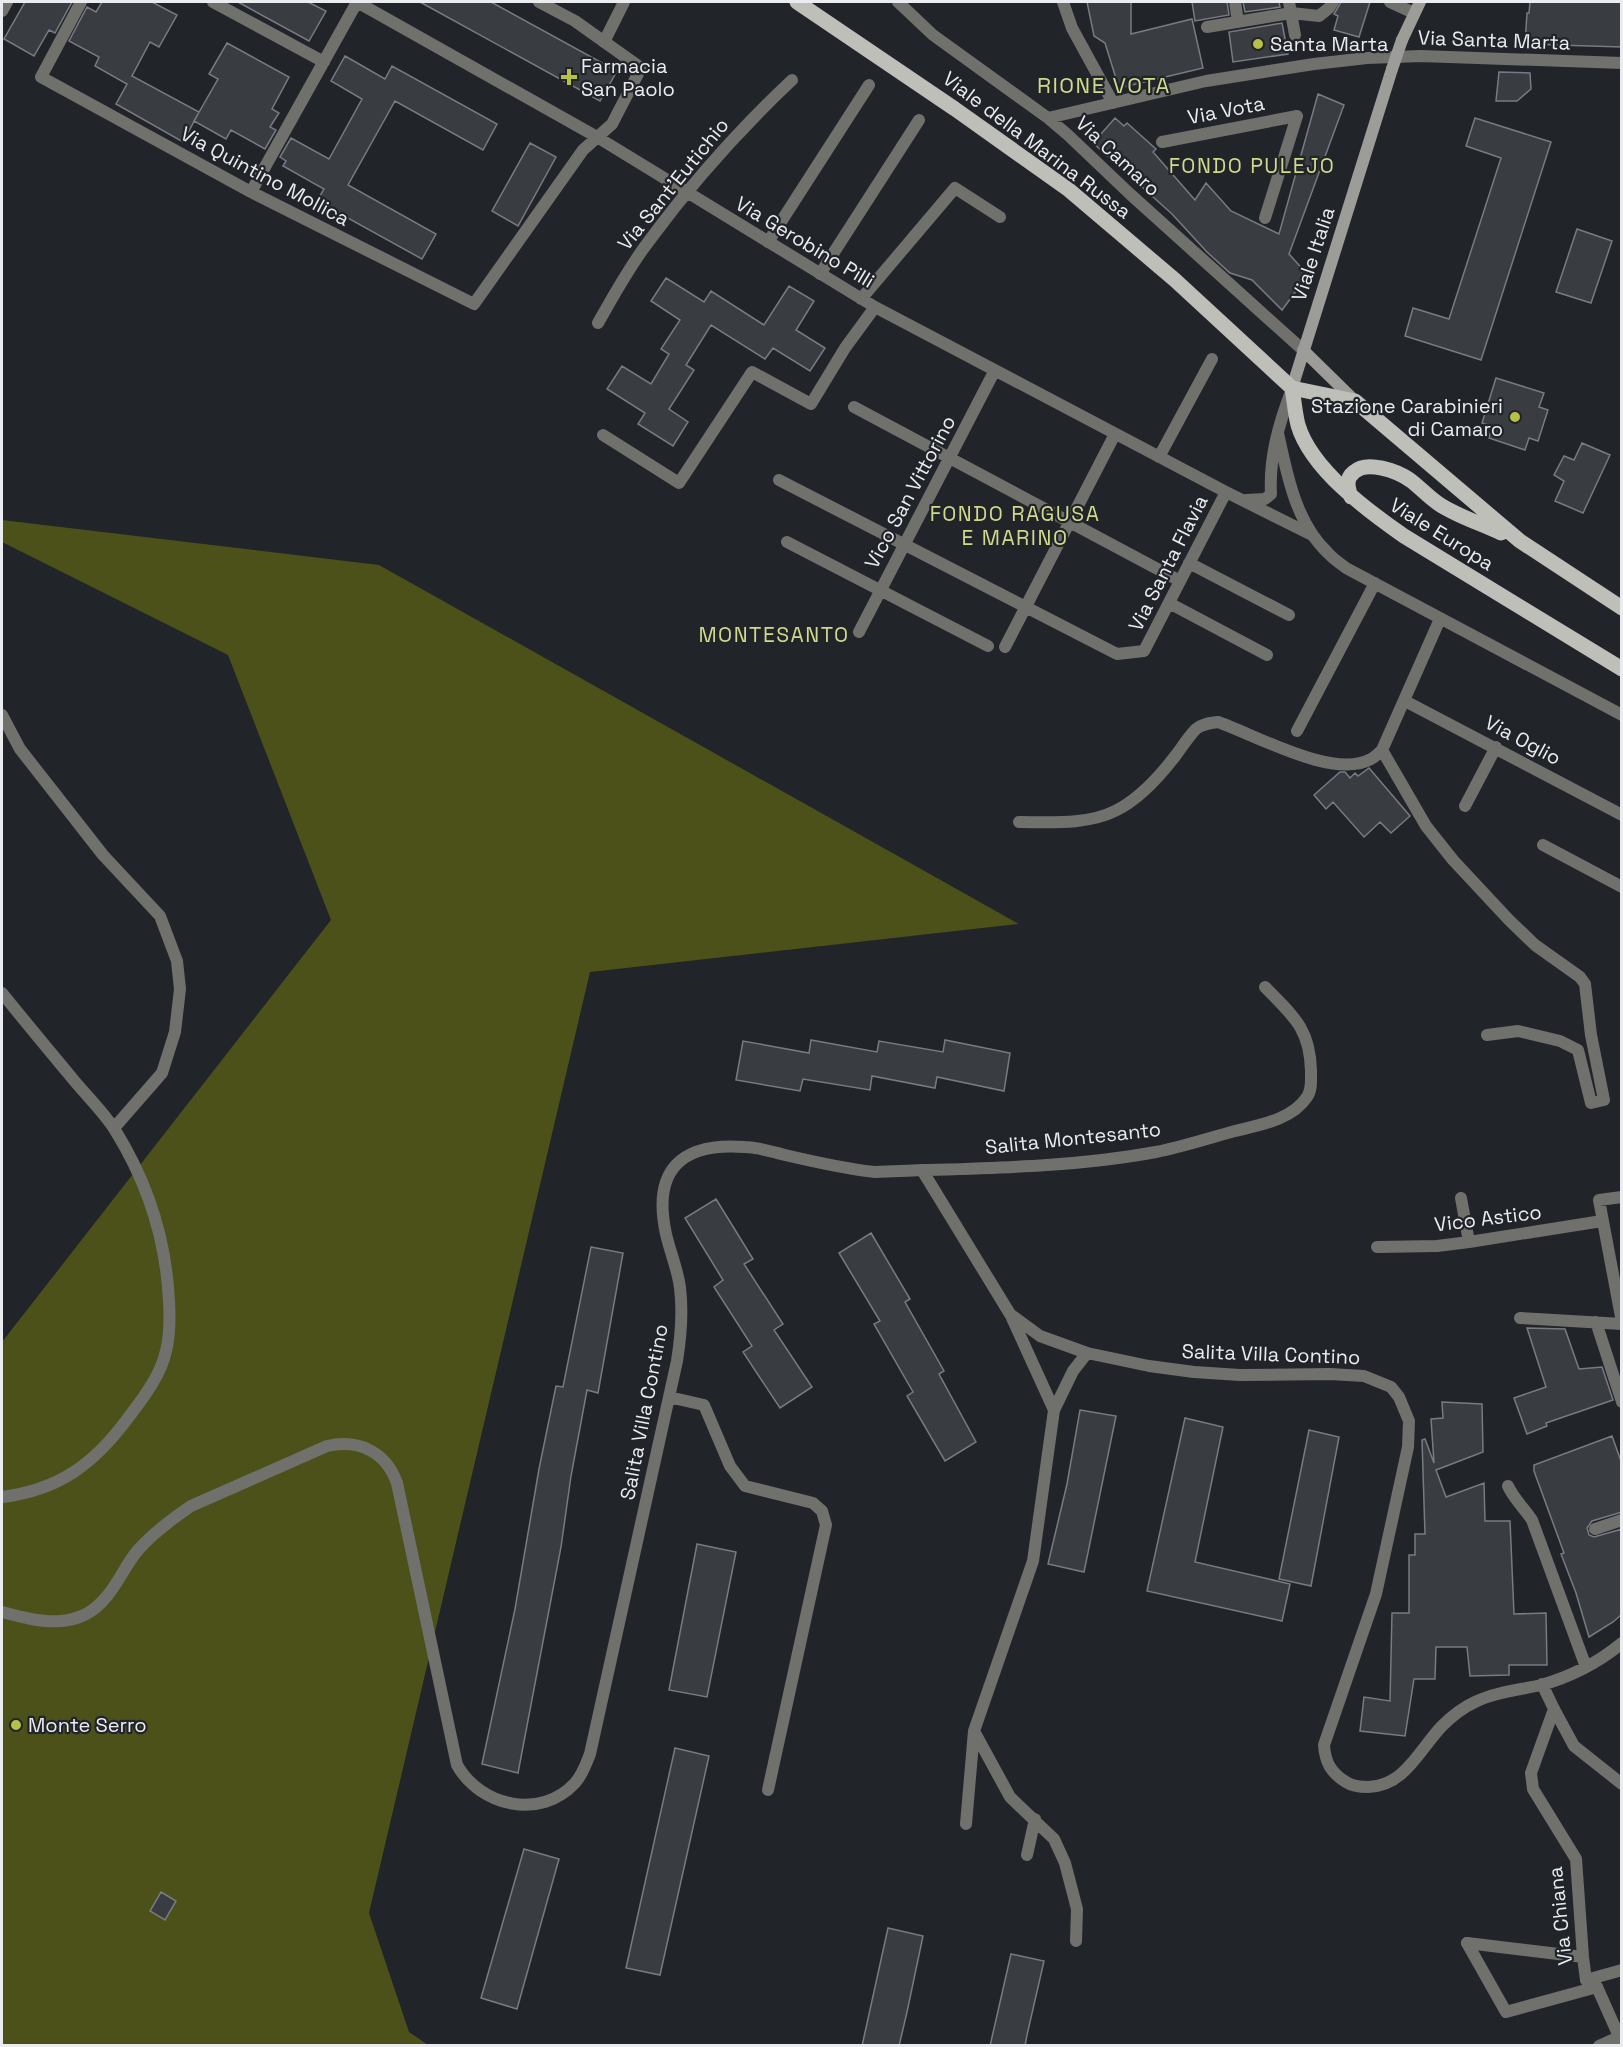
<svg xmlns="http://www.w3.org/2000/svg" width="1623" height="2047" viewBox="0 0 1623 2047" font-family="'Space Grotesk',sans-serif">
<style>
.green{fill:#4c511a}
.building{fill:#393d42;stroke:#787b82;stroke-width:1.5}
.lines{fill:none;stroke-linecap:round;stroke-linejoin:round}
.pedestrian{stroke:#70716d;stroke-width:12}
.minor{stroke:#70716d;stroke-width:12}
.secondary{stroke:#9c9d98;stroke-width:12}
.primary{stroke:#bebfb8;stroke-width:15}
.secondary-bridge{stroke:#9c9d98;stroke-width:12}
.poi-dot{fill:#b6c148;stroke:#212429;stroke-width:2}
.labels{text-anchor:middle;stroke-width:4.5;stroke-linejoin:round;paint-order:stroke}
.street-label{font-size:20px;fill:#eaecef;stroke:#212429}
.poi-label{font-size:20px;fill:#eaecef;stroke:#212429;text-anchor:start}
.neighbourhood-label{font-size:21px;letter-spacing:1.5px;fill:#d0d98c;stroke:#212429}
.quarter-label{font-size:22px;letter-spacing:1.5px;fill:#d0d98c;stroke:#212429}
</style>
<rect width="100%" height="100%" fill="#212429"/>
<path class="green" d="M 2,520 L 379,565 L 1019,924 L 590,972 L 369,1913 L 409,2032 L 428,2045 L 2,2045 L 2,1342 L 331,920 L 228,655 L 2,542 Z"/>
<path class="building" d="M 25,2 L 72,2 L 55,33 L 49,30 L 34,56 L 4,39 Z
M 102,2 L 152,2 L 177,15 L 159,47 L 150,42 L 132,76 L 199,112 L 183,142 L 116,104 L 127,84 L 95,66 L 99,57 L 69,41 L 87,7 L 96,12 Z
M 238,2 L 308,2 L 326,11 L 309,41 Z
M 420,2 L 491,2 L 617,71 L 600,101 Z
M 1087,2 L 1131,2 L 1131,34 L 1192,19 L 1203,68 L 1119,88 L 1105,43 L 1094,36 Z
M 1192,2 L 1227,2 L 1229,15 L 1195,21 Z
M 1243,2 L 1279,2 L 1280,7 L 1245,12 Z
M 1341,2 L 1370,2 L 1359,37 L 1334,30 L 1338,16 L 1334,14 Z
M 1530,2 L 1622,2 L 1622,47 L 1525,44 L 1527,13 L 1529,13 Z
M 1282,23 L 1288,54 L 1233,62 L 1229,32 Z
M 227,43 L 289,77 L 272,109 L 279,113 L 270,127 L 276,130 L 265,149 L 231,130 L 226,139 L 194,121 L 218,79 L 209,74 Z
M 345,56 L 385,79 L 392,66 L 497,124 L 483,150 L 395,101 L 348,185 L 436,234 L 422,259 L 317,201 L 324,189 L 283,166 L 286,161 L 280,157 L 291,138 L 329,159 L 362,99 L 331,81 Z
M 1499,72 L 1530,73 L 1531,89 L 1517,101 L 1496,101 Z
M 1318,94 L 1344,105 L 1289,254 L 1308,275 L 1282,310 L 1252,280 L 1230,273 L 1207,252 L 1172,214 L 1093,143 L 1115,118 L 1124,126 L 1127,123 L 1156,149 L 1153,152 L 1195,200 L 1206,183 L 1231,211 L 1279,234 Z
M 1475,118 L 1551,142 L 1481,360 L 1405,336 L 1413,308 L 1449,319 L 1501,158 L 1466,146 Z
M 530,143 L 556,157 L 518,226 L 492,211 Z
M 1577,229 L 1612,241 L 1591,303 L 1556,292 Z
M 666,278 L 704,302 L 711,291 L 764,325 L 789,286 L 814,301 L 796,330 L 825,348 L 810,371 L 773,348 L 765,359 L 711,325 L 686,365 L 694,370 L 669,409 L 688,422 L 673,446 L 638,424 L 645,413 L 607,389 L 622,366 L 651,384 L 669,354 L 661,349 L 680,320 L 651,301 Z
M 1496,378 L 1544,393 L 1539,407 L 1548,410 L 1538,441 L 1529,438 L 1525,450 L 1489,438 L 1492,426 L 1482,423 Z
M 1582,443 L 1610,455 L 1583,513 L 1555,501 L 1564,481 L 1554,475 L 1564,456 L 1574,460 Z
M 1369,768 L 1410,816 L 1391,833 L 1380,822 L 1364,837 L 1333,802 L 1326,809 L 1314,795 L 1340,772 L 1345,772 L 1350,778 L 1355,773 L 1358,776 Z
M 811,1040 L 877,1052 L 879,1041 L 943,1052 L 945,1040 L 1010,1053 L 1004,1091 L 937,1077 L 935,1088 L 872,1076 L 870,1090 L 803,1079 L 800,1091 L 736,1080 L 743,1041 L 809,1053 Z
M 716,1199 L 753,1259 L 744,1264 L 783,1324 L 774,1330 L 812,1387 L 780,1408 L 743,1352 L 752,1346 L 714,1287 L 723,1280 L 685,1218 Z
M 871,1233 L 910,1299 L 905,1302 L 944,1371 L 939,1374 L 976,1442 L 945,1461 L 907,1396 L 913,1392 L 874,1324 L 880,1321 L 839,1253 Z
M 591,1247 L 623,1253 L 598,1393 L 587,1390 L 571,1476 L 561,1547 L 518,1773 L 482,1764 L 515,1609 L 539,1469 L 556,1386 L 563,1387 Z
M 1527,1328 L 1565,1329 L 1579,1369 L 1602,1367 L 1613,1400 L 1546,1423 L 1547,1426 L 1527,1434 L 1514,1398 L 1546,1387 Z
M 1442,1402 L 1482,1404 L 1483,1452 L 1436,1470 L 1446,1497 L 1484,1483 L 1485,1521 L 1510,1521 L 1514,1614 L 1546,1613 L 1547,1665 L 1509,1665 L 1509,1675 L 1470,1676 L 1467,1647 L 1436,1647 L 1435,1679 L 1414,1679 L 1405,1736 L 1360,1731 L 1364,1697 L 1390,1701 L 1392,1613 L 1409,1613 L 1409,1555 L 1415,1555 L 1415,1534 L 1425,1534 L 1422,1440 L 1425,1439 L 1434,1463 L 1431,1419 L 1443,1418 Z
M 1080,1410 L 1116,1416 L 1084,1572 L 1048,1564 L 1067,1484 Z
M 1185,1418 L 1223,1427 L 1195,1562 L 1290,1584 L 1282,1621 L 1147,1591 Z
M 1309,1430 L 1339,1437 L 1311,1586 L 1279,1579 Z
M 1612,1436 L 1622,1464 L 1622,1512 L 1592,1521 L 1587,1528 L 1589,1535 L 1594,1537 L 1622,1529 L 1622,1614 L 1613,1622 L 1589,1637 L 1576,1593 L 1561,1554 L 1564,1553 L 1534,1471 L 1534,1465 Z
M 697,1544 L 736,1552 L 707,1697 L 669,1690 Z
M 675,1748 L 709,1756 L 660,1975 L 626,1968 Z
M 524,1849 L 559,1859 L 517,2009 L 481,1998 Z
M 161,1892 L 176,1901 L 165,1920 L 150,1911 Z
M 888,1928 L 923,1936 L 907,2012 L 899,2046 L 862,2046 Z
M 1011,1954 L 1044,1961 L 1027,2035 L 1025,2046 L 990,2046 Z"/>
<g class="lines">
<path class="pedestrian" d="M 604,42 L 624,2
M 768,242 L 869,85
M 820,274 L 919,120
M 1554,1709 L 1574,1746 L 1622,1784
M 1467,1943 L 1506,2012 L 1597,1987
M 1586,1980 L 1622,1970"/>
<path class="minor" d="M 81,2 L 41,77 L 251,192 L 474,304 L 583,150 L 612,124 L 641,68 L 575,21 L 539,2
M 213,2 L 324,62
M 357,2 L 597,137 L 875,307 L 1226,492 L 1312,535
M 898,2 L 933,35 L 1048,118 L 1068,135 L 1130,194 L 1303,350
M 1063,2 L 1072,28 L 1113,103
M 1235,2 L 1238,22
M 1289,2 L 1295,35
M 1390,2 L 1414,13
M 2,11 L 7,2
M 1207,27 L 1291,13 L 1319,16 L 1329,8 L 1333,2
M 1048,118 L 1206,81 L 1314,64 L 1367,58 L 1421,56 L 1622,63
M 1162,142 L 1297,116 L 1265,218
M 251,192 L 357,2
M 861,299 L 955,188 L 1000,217
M 598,323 C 614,295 629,267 649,241 C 691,184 740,129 792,80
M 854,407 L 1180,581
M 1278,433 C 1287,475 1296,523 1328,553 C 1333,559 1340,563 1346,568 L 1622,715
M 603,435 L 679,483 L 752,372 L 811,404 L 845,348 L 875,307
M 1159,457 L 1212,359
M 779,480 L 1117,654 L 1144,651 L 1226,492
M 1246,500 L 1265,499 L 1271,494 C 1269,457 1279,423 1292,389
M 787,542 L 988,646
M 1189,563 L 1289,615
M 1169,603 L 1267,655
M 859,632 L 995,370
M 1005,647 L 1115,434
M 1405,701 L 1622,815
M 2,715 L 20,749 L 103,855 L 160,916 L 177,961 L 180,989 L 175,1032 L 162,1073 L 114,1128
M 1297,731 L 1375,583
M 1382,750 L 1426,826 L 1453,860 L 1509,920 L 1535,945 L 1580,977 L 1585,984 L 1591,1035 L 1604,1100 L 1591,1103 L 1578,1050 L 1560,1041 L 1518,1031 L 1487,1035
M 1465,806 L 1496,747
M 1019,822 C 1050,822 1087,825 1115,811 C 1140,799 1160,776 1176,755 C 1182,747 1189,736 1196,729 C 1202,724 1209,723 1218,722 C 1256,735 1333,780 1371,759 C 1375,757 1379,753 1382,750 L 1440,619
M 1543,845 L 1622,887
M 2,993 C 27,1024 52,1054 77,1084 C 90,1099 105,1114 115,1130 C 148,1183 166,1239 169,1301 C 170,1318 170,1335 166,1351 C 161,1375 143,1398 128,1418 C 94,1464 59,1490 2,1497
M 922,1170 L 1010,1314 L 1040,1336 L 1087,1353 L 1149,1366 L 1194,1372 L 1240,1375 L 1330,1374 L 1364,1376 L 1391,1387 L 1399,1397 L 1409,1421 L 1408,1447 L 1376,1594 L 1324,1745 C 1325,1762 1331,1773 1346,1782 C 1352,1786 1360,1787 1368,1787 C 1405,1786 1419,1750 1442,1726 C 1452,1716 1462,1708 1475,1702 C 1496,1692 1519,1690 1541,1685 C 1570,1677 1599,1662 1622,1643
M 1622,1197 L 1599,1200 L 1622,1322
M 1461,1198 L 1469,1242
M 1377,1247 L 1437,1246 L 1469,1242 L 1602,1221
M 1012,1318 L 1054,1410
M 1520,1318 L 1622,1324
M 1596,1322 L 1622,1402
M 669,1397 L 704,1405 L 730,1466 L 745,1486 L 813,1503 L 822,1511 L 826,1525 L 768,1790
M 1508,1486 C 1514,1499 1524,1508 1532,1520 L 1586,1667
M 1595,1529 L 1622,1520
M 2,1612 C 40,1622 79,1632 107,1596 C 119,1582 126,1564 138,1550 C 153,1533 172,1519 191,1506 L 327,1446 C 359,1439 386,1452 397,1483 L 457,1765 C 481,1807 541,1820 575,1783 C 583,1774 586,1764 590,1754 L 677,1361 C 681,1336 683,1312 680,1288 C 678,1270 670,1252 666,1234 C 652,1170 681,1142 745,1147 C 758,1147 772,1152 785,1155 C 815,1162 845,1169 875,1172 C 968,1168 1064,1169 1156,1152 C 1182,1147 1209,1138 1235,1131 C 1259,1125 1292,1120 1307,1097 C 1312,1090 1311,1080 1311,1071 C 1310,1028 1293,1016 1265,987
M 1542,1684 L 1554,1709 L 1531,1773 L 1533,1789 L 1576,1859 L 1583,1957 L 1586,1980 L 1597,1987 L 1622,2043
M 966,1824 L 974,1731
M 1027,1855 L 1035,1819
M 1076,1941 L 1077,1909 L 1065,1863 L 1054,1839 L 1010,1797 L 974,1731 L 1033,1561 L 1054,1410 L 1073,1371 L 1087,1353
M 1467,1943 L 1583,1957
M 1599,2046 L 1619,2037"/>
<path class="secondary" d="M 1402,40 L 1420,2
M 1303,350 L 1355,401
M 1292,388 L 1392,69"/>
<path class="primary" d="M 797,2 L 955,109 L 1069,190 L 1175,280 L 1292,388 L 1355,401 L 1520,541 L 1622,608
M 1292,388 C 1294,400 1295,413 1298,425 C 1311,469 1368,511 1404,536 L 1622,669
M 1351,497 C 1348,488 1345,479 1354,472 C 1367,460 1397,471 1410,480 C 1421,488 1430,499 1442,506 C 1460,517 1482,524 1501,533"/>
<path class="secondary-bridge" d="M 1392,69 L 1402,40"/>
</g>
<g class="poi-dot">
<circle cx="1258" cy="44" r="6"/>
<path d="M566 68h6v6h6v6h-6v6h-6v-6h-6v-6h6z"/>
<circle cx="1515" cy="417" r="6"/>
<circle cx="16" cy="1725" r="6"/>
</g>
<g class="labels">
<g class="street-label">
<text transform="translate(1494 40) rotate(2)" y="7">Via Santa Marta</text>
<text transform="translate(1226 110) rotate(-11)" y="7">Via Vota</text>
<text transform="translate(1037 145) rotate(37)" y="7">Viale della Marina Russa</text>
<text transform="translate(1118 156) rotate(43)" y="7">Via Camaro</text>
<text transform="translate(265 176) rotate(28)" y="7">Via Quintino Mollica</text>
<text transform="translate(673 184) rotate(-51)" y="7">Via Sant'Eutichio</text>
<text transform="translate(805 242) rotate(31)" y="7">Via Gerobino Pilli</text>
<text transform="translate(1313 254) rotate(-72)" y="7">Viale Italia</text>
<text transform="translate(910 492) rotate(-62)" y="7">Vico San Vittorino</text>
<text transform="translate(1442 534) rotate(32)" y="7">Viale Europa</text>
<text transform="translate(1168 563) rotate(-63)" y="7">Via Santa Flavia</text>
<text transform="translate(1523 740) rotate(28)" y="7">Via Oglio</text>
<text transform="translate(1073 1138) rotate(-6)" y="7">Salita Montesanto</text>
<text transform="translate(1488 1218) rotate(-7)" y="7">Vico Astico</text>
<text transform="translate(1271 1354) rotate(2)" y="7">Salita Villa Contino</text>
<text transform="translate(644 1412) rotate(-79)" y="7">Salita Villa Contino</text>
<text transform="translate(1560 1916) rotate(-96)" y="7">Via Chiana</text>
</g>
<g class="poi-label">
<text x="1270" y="51">Santa Marta</text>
<text x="581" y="73">Farmacia<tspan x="581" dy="23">San Paolo</tspan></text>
<text x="1503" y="413" text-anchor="end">Stazione Carabinieri<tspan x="1503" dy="23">di Camaro</tspan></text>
<text x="28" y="1732">Monte Serro</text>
</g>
<g class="neighbourhood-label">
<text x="1252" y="173">FONDO PULEJO</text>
<text x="1015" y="521">FONDO RAGUSA<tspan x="1015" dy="24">E MARINO</tspan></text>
<text x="774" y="642">MONTESANTO</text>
</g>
<g class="quarter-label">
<text x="1104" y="93">RIONE VOTA</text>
</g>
</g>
<rect width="1623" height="2047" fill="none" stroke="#eaecef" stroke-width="6"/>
</svg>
